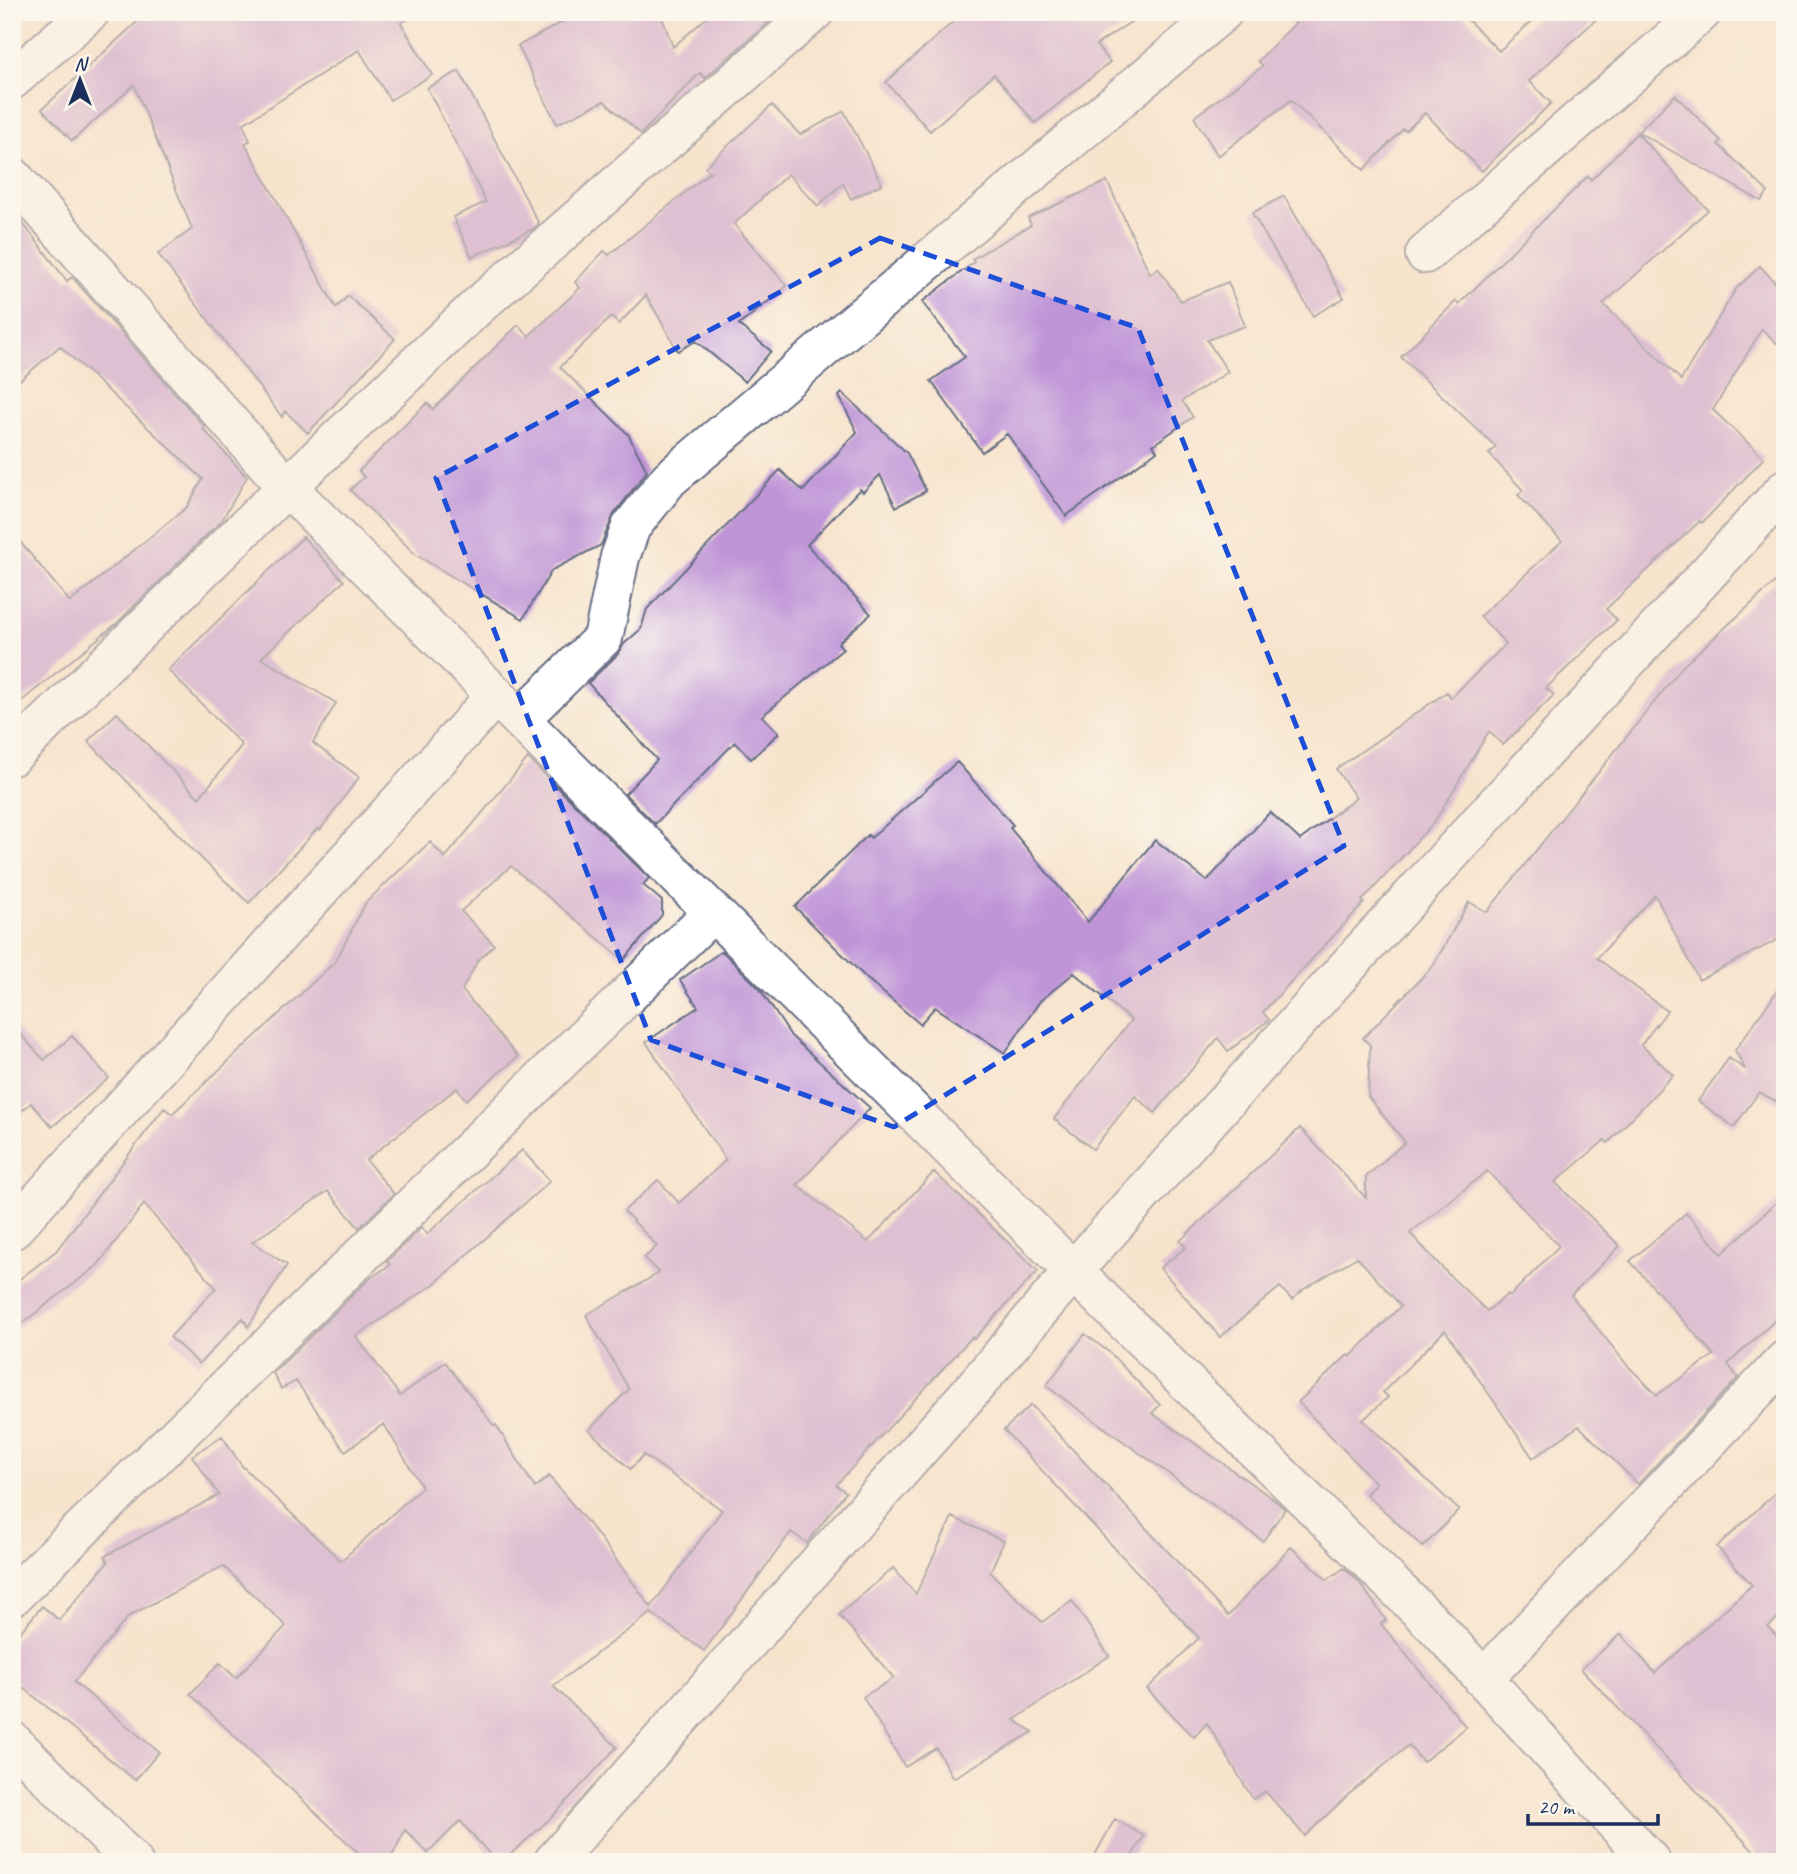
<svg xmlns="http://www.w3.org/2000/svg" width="1797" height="1874" viewBox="0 0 1797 1874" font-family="Caveat,sans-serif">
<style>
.building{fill:#c095d8;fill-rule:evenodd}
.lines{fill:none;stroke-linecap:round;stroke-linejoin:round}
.minor-casing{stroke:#686e85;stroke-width:42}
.minor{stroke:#fff;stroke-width:38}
.marked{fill:none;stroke:#1d4ed8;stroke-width:5;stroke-dasharray:14 9;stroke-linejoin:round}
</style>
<rect width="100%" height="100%" fill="#fbf7ec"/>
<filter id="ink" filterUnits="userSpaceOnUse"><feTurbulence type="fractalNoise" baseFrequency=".0143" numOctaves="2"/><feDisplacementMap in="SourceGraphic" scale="14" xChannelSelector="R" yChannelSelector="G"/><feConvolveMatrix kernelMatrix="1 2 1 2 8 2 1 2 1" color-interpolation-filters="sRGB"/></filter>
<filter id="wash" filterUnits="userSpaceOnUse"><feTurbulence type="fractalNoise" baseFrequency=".00686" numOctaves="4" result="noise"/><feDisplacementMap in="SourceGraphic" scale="28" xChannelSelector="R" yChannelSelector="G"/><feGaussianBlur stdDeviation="1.57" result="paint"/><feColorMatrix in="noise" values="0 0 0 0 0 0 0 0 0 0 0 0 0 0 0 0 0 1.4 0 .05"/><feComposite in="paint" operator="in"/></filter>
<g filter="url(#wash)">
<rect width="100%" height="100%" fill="#f7e4cd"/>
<g id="blocks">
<path class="building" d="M 148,12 L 418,12 L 401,23 L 432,75 L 390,100 L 359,50 L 243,124 L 250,141 L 245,143 L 336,308 L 348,296 L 395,339 L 308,433 L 285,411 L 282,417 L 158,254 L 192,229 L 134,85 L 72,141 L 42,109 Z
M 581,12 L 660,12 L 673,47 L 713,12 L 780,12 L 705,78 L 700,73 L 641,134 L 604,101 L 557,124 L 518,46 Z
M 964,12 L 1146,12 L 1096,45 L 1110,62 L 1035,123 L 994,74 L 930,131 L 886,82 Z
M 1306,12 L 1460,12 L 1499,51 L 1542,12 L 1604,12 L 1529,81 L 1551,103 L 1482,171 L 1425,113 L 1406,131 L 1403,129 L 1364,170 L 1291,100 L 1218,156 L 1194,117 L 1263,66 L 1258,61 Z
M 459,71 L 539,224 L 533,229 L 472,257 L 453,217 L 486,202 L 427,88 Z
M 1675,95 L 1721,141 L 1718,144 L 1768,192 L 1761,201 L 1638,132 Z
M 772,105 L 800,135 L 844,111 L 882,184 L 851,199 L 843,183 L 818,206 L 788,174 L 734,224 L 787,286 L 739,325 L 771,351 L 745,382 L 696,341 L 678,351 L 646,295 L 619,324 L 611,317 L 560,367 L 628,434 L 647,471 L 614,514 L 601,545 L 552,570 L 523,619 L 416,555 L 350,490 L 364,477 L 359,471 L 427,403 L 433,409 L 518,325 L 529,336 L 580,288 L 575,282 L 604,251 L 609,255 L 710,172 L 705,167 Z
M 1637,133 L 1708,210 L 1603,304 L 1681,380 L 1736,289 L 1760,266 L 1785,293 L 1785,351 L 1762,329 L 1713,410 L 1764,458 L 1702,523 L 1700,521 L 1606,609 L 1617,620 L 1546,688 L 1554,695 L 1503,745 L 1489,731 L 1435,821 L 1362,901 L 1364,903 L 1263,1012 L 1269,1020 L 1228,1051 L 1218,1038 L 1155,1113 L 1135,1096 L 1093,1149 L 1054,1119 L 1131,1020 L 1074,973 L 1040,1001 L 1005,1053 L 935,1007 L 920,1024 L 865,977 L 795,907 L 868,835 L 871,838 L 957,762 L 1013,825 L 1010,828 L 1088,922 L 1155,840 L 1207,881 L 1270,812 L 1300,840 L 1356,798 L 1336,769 L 1447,692 L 1451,698 L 1506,644 L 1480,616 L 1562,541 L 1518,495 L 1523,490 L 1489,454 L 1496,447 L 1401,357 L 1456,301 L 1459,304 L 1588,176 L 1591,180 Z
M 1107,181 L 1150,274 L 1158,268 L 1181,301 L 1228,282 L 1245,326 L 1207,340 L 1228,372 L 1182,401 L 1193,417 L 1153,445 L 1157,451 L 1066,516 L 1007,434 L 982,452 L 931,381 L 965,357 L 922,302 L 974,262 L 972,259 L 1031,225 L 1028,218 Z
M 1284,196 L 1344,298 L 1313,316 L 1252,213 Z
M 12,209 L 67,281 L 72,277 L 205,427 L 203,429 L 247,477 L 222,520 L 117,623 L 12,709 L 12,532 L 70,602 L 187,507 L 203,479 L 60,346 L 12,387 Z
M 842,393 L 907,453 L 926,491 L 896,507 L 880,475 L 863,492 L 860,489 L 807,545 L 871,614 L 838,643 L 843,649 L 762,716 L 779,733 L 751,759 L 735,742 L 655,824 L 625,794 L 657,760 L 588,683 L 618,654 L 624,644 L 641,629 L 647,609 L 780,470 L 803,491 L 857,432 L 839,396 Z
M 303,537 L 344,581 L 261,658 L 336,703 L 313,743 L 359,777 L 320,830 L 318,828 L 249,903 L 204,861 L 88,741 L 117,713 L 199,798 L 242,745 L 168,670 Z
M 1785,573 L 1785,936 L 1699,980 L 1655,895 L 1597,958 L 1667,1011 L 1641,1045 L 1673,1075 L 1608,1143 L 1605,1140 L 1555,1182 L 1620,1246 L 1571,1295 L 1627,1365 L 1657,1395 L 1714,1355 L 1630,1261 L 1686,1213 L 1722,1254 L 1785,1194 L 1785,1311 L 1728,1364 L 1738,1378 L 1638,1484 L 1579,1426 L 1533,1458 L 1445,1330 L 1383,1392 L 1388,1397 L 1363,1420 L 1459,1510 L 1423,1547 L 1366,1494 L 1376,1483 L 1298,1402 L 1348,1355 L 1350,1357 L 1401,1306 L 1357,1257 L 1304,1289 L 1292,1300 L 1280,1287 L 1220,1337 L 1160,1268 L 1186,1247 L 1180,1241 L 1300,1128 L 1366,1198 L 1366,1177 L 1405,1142 L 1368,1097 L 1370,1045 L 1363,1038 L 1433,966 L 1469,902 L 1487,912 L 1683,666 ZM 1487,1171 L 1559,1246 L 1510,1296 L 1508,1294 L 1487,1311 L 1448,1274 L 1410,1233 Z
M 528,758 L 649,878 L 643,885 L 662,901 L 662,915 L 624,960 L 511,866 L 461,911 L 494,945 L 478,960 L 462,990 L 518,1057 L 466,1100 L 457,1088 L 366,1160 L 394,1194 L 359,1228 L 328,1191 L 252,1242 L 287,1265 L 248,1327 L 243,1318 L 199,1364 L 170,1337 L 216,1288 L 144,1204 L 97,1266 L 12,1331 L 12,1285 L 56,1251 L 164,1108 L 172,1114 L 335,962 L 366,902 L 430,842 L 445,858 Z
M 722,951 L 759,988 L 791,1036 L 870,1108 L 797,1185 L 868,1242 L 934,1172 L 1038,1271 L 974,1339 L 972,1337 L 836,1485 L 846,1492 L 807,1543 L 791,1532 L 704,1651 L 651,1613 L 553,1686 L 617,1747 L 552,1817 L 502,1862 L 497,1862 L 460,1821 L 428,1853 L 405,1830 L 389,1862 L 368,1862 L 190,1694 L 220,1663 L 236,1678 L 286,1626 L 223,1566 L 129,1616 L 74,1682 L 159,1752 L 135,1780 L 12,1678 L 12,1642 L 42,1606 L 59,1620 L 108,1562 L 105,1556 L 219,1495 L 192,1456 L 222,1436 L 242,1466 L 341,1561 L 422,1487 L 384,1424 L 345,1451 L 296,1381 L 281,1389 L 273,1373 L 369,1279 L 390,1265 L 387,1261 L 422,1227 L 427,1234 L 522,1150 L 550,1181 L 433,1285 L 356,1336 L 400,1396 L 445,1362 L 494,1426 L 496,1425 L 535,1488 L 549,1476 L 600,1538 L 651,1607 L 722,1510 L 644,1455 L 630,1469 L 589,1430 L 629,1389 L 586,1315 L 659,1273 L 644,1258 L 657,1246 L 624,1211 L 658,1180 L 679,1203 L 726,1160 L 646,1042 L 698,1007 L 680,980 Z
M 1785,980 L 1785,1106 L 1759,1092 L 1734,1127 L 1698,1101 L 1729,1058 L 1745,1069 L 1735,1050 Z
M 12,1025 L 44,1060 L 72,1036 L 109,1078 L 52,1127 L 31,1103 L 12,1119 Z
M 1085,1334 L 1110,1353 L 1160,1405 L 1152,1413 L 1276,1501 L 1285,1509 L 1263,1541 L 1046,1386 Z
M 1031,1405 L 1228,1616 L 1291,1547 L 1327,1580 L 1344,1568 L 1359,1582 L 1386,1620 L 1381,1624 L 1466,1727 L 1423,1762 L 1409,1745 L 1348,1795 L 1305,1836 L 1265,1791 L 1253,1799 L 1207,1723 L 1194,1737 L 1147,1689 L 1199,1638 L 1004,1430 Z
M 1785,1484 L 1785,1620 L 1781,1615 L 1768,1627 L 1785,1645 L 1785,1862 L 1764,1862 L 1581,1669 L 1621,1634 L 1655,1673 L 1752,1585 L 1717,1547 Z
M 952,1517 L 1004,1541 L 990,1572 L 1042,1622 L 1072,1601 L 1109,1656 L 1014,1720 L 1033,1732 L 953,1778 L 936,1748 L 905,1767 L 863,1697 L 894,1678 L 839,1615 L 893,1568 L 916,1594 Z
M 1115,1819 L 1144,1836 L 1128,1862 L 1091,1862 Z"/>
</g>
</g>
<g filter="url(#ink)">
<use href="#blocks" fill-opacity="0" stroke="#686e85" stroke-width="2"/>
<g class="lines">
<g class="minor-casing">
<path id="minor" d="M 12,80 L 90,12
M 12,176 L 287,487 L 1073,1271 L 1438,1629 L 1651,1862
M 1425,254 L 1702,12
M 520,719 L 603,638 L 620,557 L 631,527 L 669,479 L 1223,12
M 12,756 L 287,487 L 478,306 L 814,12
M 12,1230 L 496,695
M 12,1597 L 713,912
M 1483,1679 L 1785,1360
M 12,1741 L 133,1862
M 553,1862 L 971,1391 L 1073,1271 L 1366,946 L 1785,489"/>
</g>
<use href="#minor" class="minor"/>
</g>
</g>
<path d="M0 0H1797V1874H0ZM 880,238 L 1138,328 L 1344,846 L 894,1127 L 651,1040 L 436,478 Z" fill="#f7e4cd" fill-opacity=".55" fill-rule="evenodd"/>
<path class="marked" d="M 880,238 L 1138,328 L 1344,846 L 894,1127 L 651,1040 L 436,478 Z"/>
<rect width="1797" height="1874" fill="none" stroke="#fbf7ec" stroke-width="42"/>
<g transform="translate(80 80)" stroke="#fbf7ec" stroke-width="5" paint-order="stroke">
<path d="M0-5L12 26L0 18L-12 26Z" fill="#1b2f5e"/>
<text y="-10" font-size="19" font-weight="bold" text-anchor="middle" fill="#1b2f5e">N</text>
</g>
<path d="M1528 1814v10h130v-10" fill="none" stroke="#1b2f5e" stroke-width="3.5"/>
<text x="1538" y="1814" font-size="21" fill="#1b2f5e" stroke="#fbf7ec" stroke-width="5" paint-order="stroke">20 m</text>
</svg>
